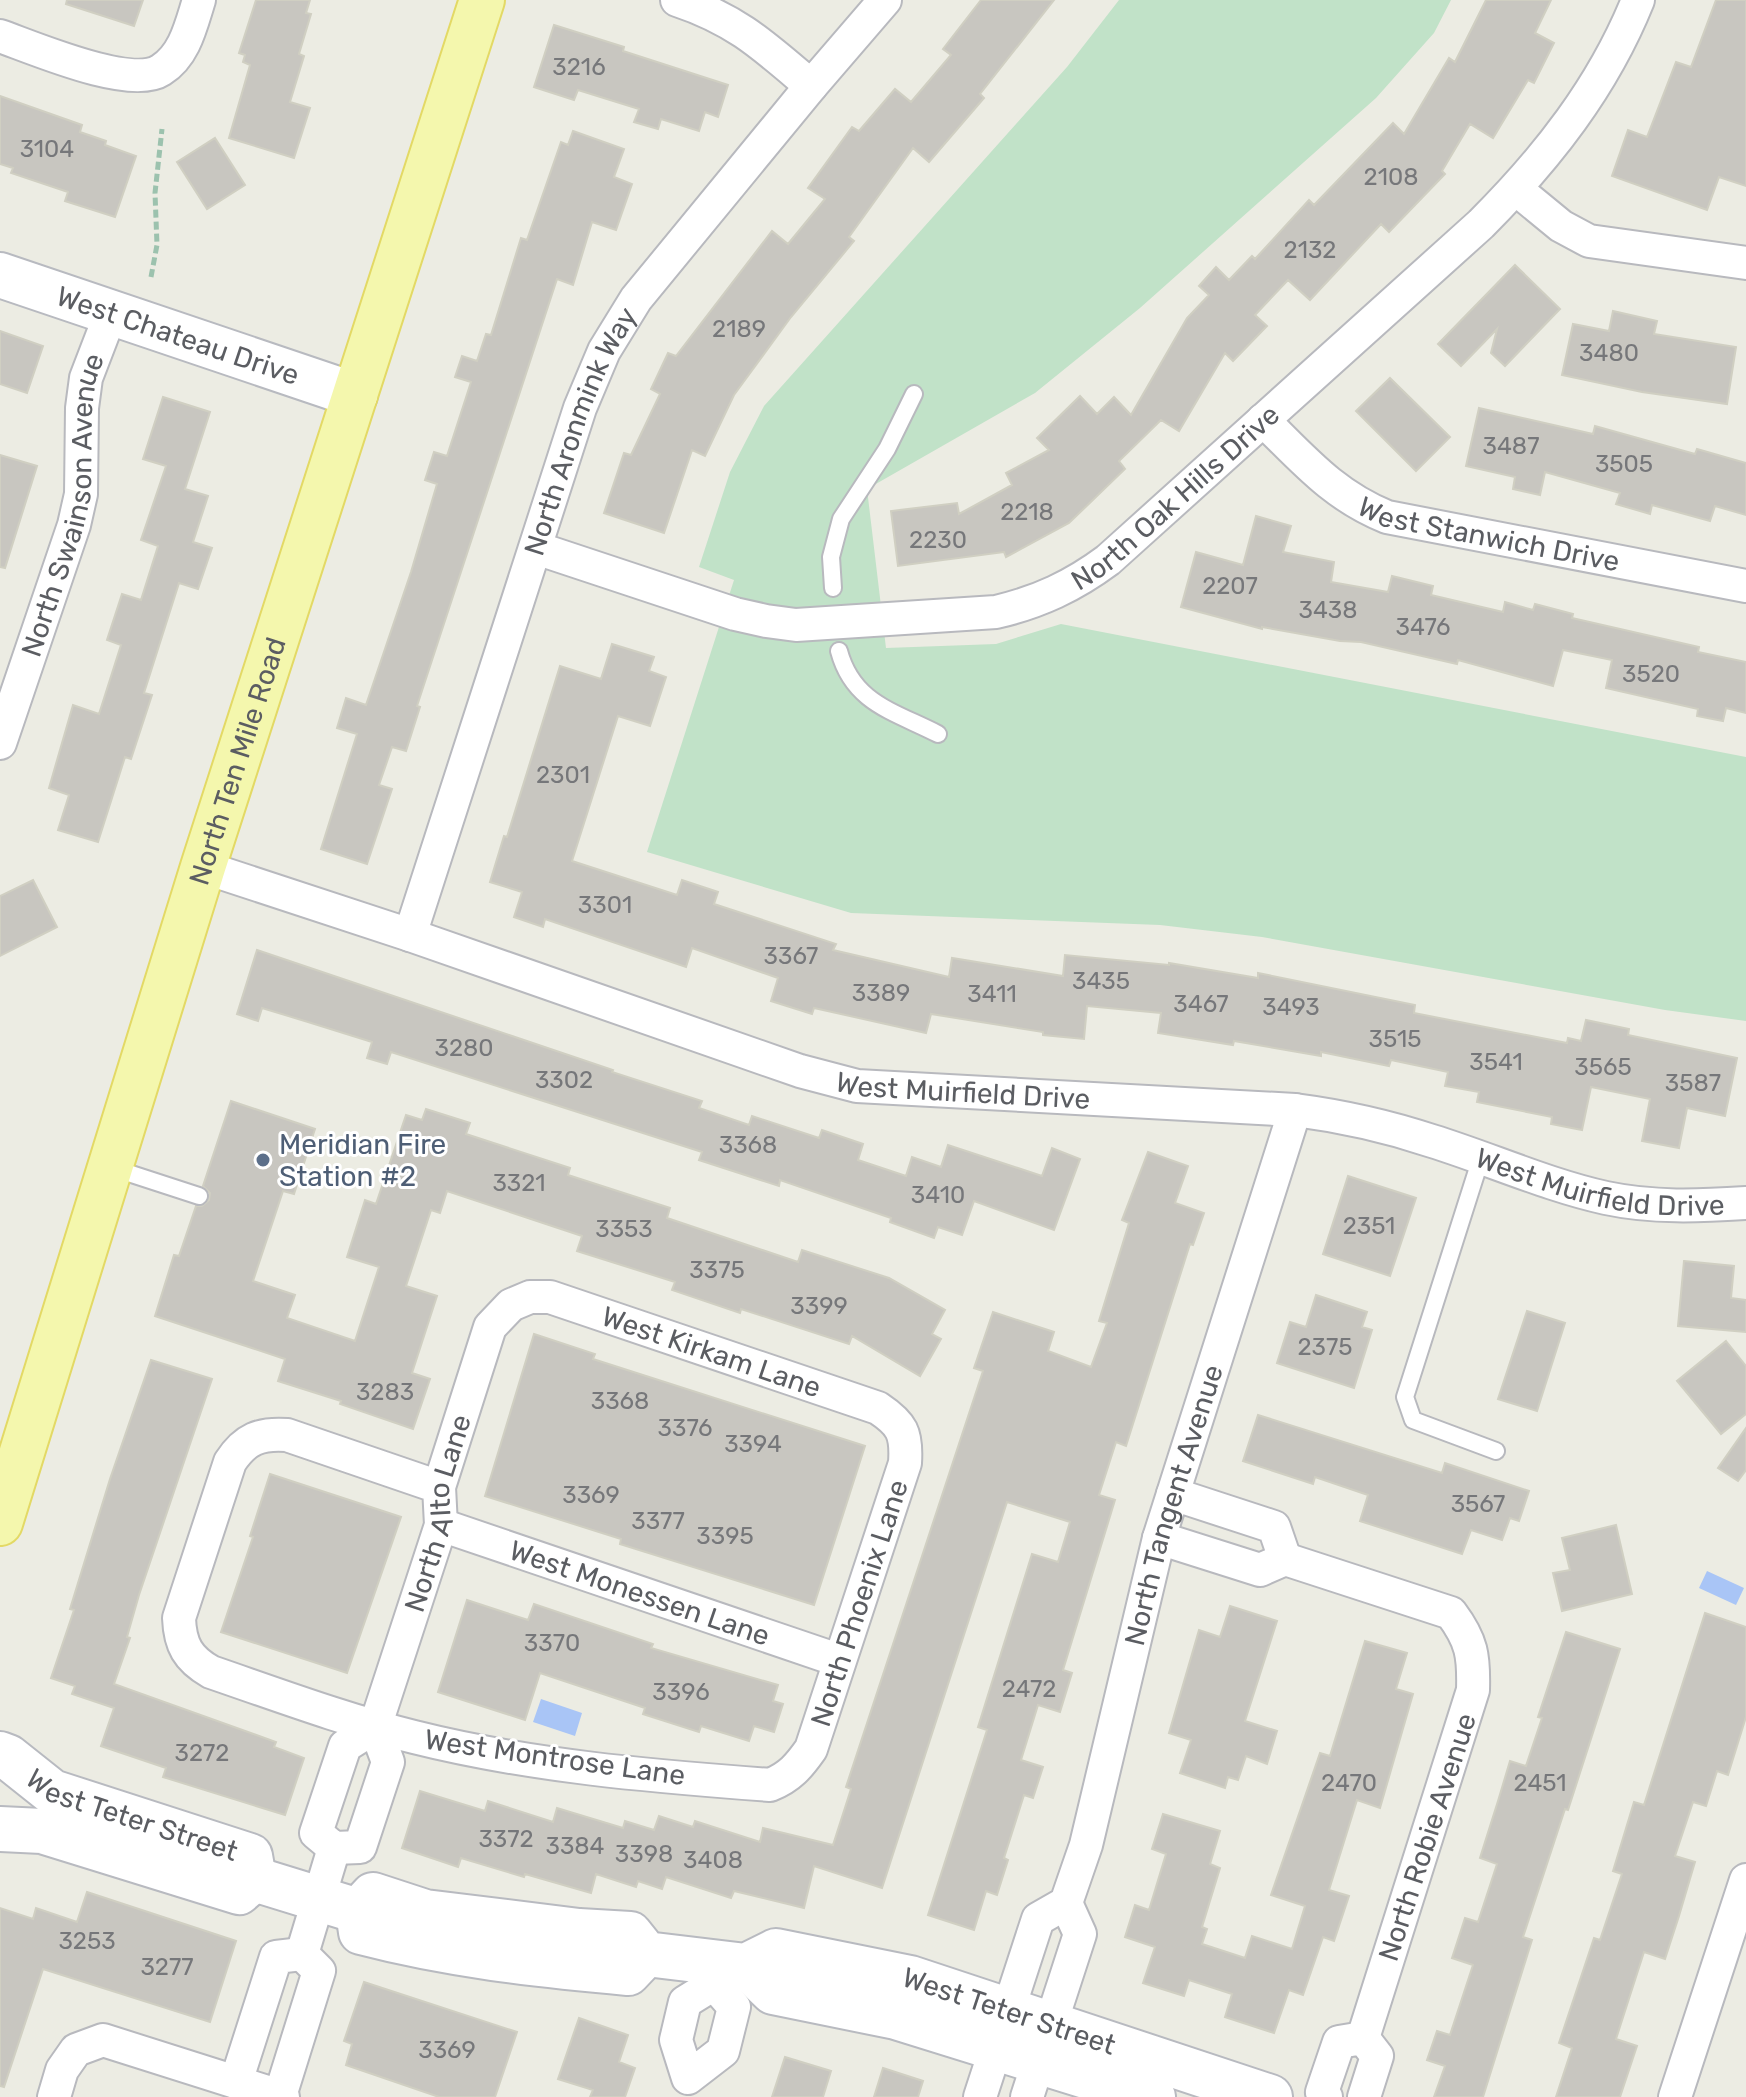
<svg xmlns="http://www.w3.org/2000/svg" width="1746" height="2097" viewBox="0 0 1746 2097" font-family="Rubik,sans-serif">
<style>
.green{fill:#c1e2c8}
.water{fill:#a9c5f6}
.building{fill:#c8c6c0;stroke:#d0cfc2;stroke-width:2}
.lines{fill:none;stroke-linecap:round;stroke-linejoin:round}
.lane-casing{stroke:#b8b9be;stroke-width:20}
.street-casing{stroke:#b8b9be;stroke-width:36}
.secondary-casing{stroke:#b8bac0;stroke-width:48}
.primary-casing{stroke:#e3d965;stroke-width:48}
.path{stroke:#9cc2ae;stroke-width:5;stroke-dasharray:8 4;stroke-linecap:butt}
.lane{stroke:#fff;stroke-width:16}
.street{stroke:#fff;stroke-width:32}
.secondary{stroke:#fff;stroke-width:44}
.primary{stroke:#f4f7ad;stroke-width:44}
.service-dot{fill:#5c6f8a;stroke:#fff;stroke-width:3}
.labels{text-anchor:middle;stroke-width:6;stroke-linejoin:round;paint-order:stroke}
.number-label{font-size:24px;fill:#76777a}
.street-label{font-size:28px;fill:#5b5d62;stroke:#fff}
.service-label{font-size:28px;fill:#4e5e75;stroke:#fff;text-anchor:start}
</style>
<rect width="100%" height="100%" fill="#ecece3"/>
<path class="green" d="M 1119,0 L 1451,0 L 1434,33 L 1376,98 L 1140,308 L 1035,393 L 867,489 L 886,648 L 996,644 L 1061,624 L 1746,757 L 1746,1021 L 1665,1010 L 1262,937 L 1160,925 L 851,913 L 647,852 L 734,580 L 699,567 L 730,472 L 764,406 L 1067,67 Z"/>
<path class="water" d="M 1707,1571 L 1744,1588 L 1736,1605 L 1699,1588 Z
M 541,1699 L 582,1713 L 575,1736 L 533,1722 Z"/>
<path class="building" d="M 67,0 L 143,0 L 134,26 L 66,4 Z
M 256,0 L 310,0 L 306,13 L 311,14 L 299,54 L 304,56 L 290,102 L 310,108 L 294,158 L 229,138 L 250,65 L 243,62 L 245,55 L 239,53 Z
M 981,0 L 1054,0 L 980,94 L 984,98 L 929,162 L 913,148 L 849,237 L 854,241 L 791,317 L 734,395 L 705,456 L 692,450 L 664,533 L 604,513 L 624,453 L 631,455 L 660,394 L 651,389 L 668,353 L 676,356 L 772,231 L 788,244 L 825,199 L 808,188 L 852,127 L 859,131 L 895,89 L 911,102 L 951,55 L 943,49 Z
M 1486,0 L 1551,0 L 1535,33 L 1554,43 L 1534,83 L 1528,80 L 1493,138 L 1470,124 L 1442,171 L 1445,174 L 1389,232 L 1381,224 L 1310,300 L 1288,280 L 1255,315 L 1267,326 L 1233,361 L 1225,353 L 1179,431 L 1161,420 L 1119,461 L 1125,469 L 1069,523 L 1006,557 L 1004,552 L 898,566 L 891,511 L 957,503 L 959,514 L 1012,485 L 1006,473 L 1049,450 L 1037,438 L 1080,396 L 1097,414 L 1114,397 L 1131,415 L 1187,318 L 1209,295 L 1199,286 L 1216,267 L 1229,280 L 1252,256 L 1255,259 L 1309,200 L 1314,205 L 1393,123 L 1404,134 L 1449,58 L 1455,62 Z
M 1716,0 L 1746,0 L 1746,186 L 1719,177 L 1707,210 L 1612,176 L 1628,130 L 1647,137 L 1676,62 L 1691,67 Z
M 554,25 L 624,47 L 623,51 L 728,85 L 718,117 L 705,112 L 699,131 L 661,119 L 658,129 L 634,122 L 639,109 L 578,90 L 574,100 L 534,87 Z
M 0,96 L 82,125 L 80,132 L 106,141 L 105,145 L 136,156 L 115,217 L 65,201 L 68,192 L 11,173 L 13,168 L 0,164 Z
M 573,131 L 624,149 L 614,177 L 632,184 L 616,230 L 592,222 L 573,285 L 557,279 L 417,706 L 420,707 L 406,751 L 392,747 L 379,785 L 392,789 L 367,864 L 321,849 L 357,734 L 337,728 L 346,698 L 366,705 L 411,572 L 437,484 L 425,480 L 434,452 L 447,456 L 471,382 L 455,377 L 462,356 L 477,361 L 486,334 L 491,335 L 521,238 L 527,240 L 561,142 L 568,145 Z
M 215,138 L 245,185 L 207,209 L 177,162 Z
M 1515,265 L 1560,309 L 1505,366 L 1491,353 L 1497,329 L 1461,366 L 1438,344 Z
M 1613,311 L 1657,321 L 1654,334 L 1736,347 L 1727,404 L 1642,392 L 1562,375 L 1573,324 L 1609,331 Z
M 0,331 L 43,346 L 27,393 L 0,384 Z
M 1390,378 L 1450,437 L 1416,471 L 1356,411 Z
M 163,397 L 210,412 L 185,489 L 208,496 L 193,542 L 212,548 L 198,589 L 179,583 L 144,693 L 152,695 L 131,759 L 125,757 L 98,842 L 58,830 L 69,795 L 49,788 L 73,705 L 99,714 L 121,645 L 107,640 L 122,594 L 141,600 L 158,546 L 141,540 L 166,466 L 143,459 Z
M 1479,408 L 1593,434 L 1595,426 L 1695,454 L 1697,449 L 1746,463 L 1746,515 L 1715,506 L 1710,521 L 1652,505 L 1650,514 L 1616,504 L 1620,493 L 1545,472 L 1540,495 L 1513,489 L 1515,477 L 1466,466 Z
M 0,455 L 37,466 L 5,568 L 0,567 Z
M 1256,516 L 1291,526 L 1283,552 L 1334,562 L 1331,582 L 1388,592 L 1392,576 L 1433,586 L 1431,595 L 1503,612 L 1505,602 L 1533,610 L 1535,604 L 1573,614 L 1572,618 L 1699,647 L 1698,652 L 1746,662 L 1746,713 L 1726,708 L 1723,721 L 1697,716 L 1698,709 L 1606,688 L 1612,660 L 1563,650 L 1553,686 L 1458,660 L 1457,664 L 1361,642 L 1340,641 L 1262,627 L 1262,629 L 1181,607 L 1196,552 L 1243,565 Z
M 612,644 L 654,657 L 649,671 L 666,677 L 650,726 L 618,716 L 572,861 L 677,895 L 682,880 L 718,892 L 714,904 L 836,944 L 833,950 L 949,977 L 952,958 L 1063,976 L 1065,955 L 1169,965 L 1169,963 L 1258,978 L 1258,973 L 1415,1005 L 1414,1013 L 1567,1043 L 1568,1038 L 1581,1041 L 1586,1020 L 1629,1029 L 1628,1035 L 1737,1058 L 1725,1116 L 1687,1108 L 1679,1148 L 1642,1141 L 1650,1099 L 1591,1087 L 1582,1130 L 1551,1124 L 1552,1117 L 1477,1102 L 1479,1092 L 1445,1086 L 1448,1072 L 1391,1060 L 1389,1066 L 1321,1052 L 1321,1056 L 1234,1041 L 1233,1045 L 1158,1033 L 1161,1013 L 1087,1006 L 1084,1039 L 1043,1035 L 1043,1032 L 931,1014 L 926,1033 L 814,1008 L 812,1014 L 771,1001 L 778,978 L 692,948 L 686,967 L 545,919 L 543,927 L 514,917 L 522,892 L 490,882 L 504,836 L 507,837 L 560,666 L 601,679 Z
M 33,880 L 57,927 L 0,956 L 0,896 Z
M 257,950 L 613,1070 L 612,1072 L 702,1101 L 699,1108 L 749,1125 L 752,1116 L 819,1138 L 822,1130 L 863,1144 L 858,1160 L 906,1176 L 912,1157 L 941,1167 L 948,1145 L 1042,1176 L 1052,1148 L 1080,1159 L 1054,1230 L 974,1201 L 962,1235 L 938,1227 L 934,1238 L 890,1222 L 891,1218 L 780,1180 L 779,1186 L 699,1160 L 702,1152 L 391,1052 L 387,1064 L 367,1058 L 372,1042 L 308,1022 L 262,1008 L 258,1021 L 237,1014 Z
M 231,1101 L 315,1129 L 294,1194 L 283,1191 L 253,1281 L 295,1295 L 287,1318 L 355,1341 L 379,1267 L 347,1257 L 365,1200 L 376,1204 L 406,1115 L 422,1120 L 426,1109 L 470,1123 L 466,1134 L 570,1168 L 568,1175 L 670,1208 L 667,1218 L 798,1262 L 802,1250 L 889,1278 L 945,1310 L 932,1334 L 941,1339 L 920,1376 L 852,1336 L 849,1344 L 741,1309 L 740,1313 L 672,1290 L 675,1282 L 577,1251 L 582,1236 L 447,1191 L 440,1213 L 431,1210 L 406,1286 L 437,1296 L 412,1373 L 430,1379 L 413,1429 L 340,1404 L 341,1401 L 278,1381 L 285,1359 L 155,1316 L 174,1255 L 179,1256 L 196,1206 L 202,1206 L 209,1200 L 210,1193 L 203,1186 Z
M 1148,1152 L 1188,1166 L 1175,1203 L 1204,1213 L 1193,1245 L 1190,1244 L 1126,1446 L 1116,1442 L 1099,1495 L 1115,1500 L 1063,1670 L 1072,1673 L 1060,1712 L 1038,1705 L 1021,1760 L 1043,1767 L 1033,1798 L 1024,1795 L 1004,1858 L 1008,1860 L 997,1895 L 986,1891 L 974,1930 L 928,1915 L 987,1730 L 978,1727 L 1032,1554 L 1058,1562 L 1070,1522 L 1007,1502 L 882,1888 L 814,1866 L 804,1908 L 734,1891 L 731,1898 L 666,1877 L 662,1889 L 638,1881 L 636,1887 L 596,1874 L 591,1893 L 525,1874 L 524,1877 L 461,1858 L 458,1867 L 402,1848 L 420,1791 L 485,1811 L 488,1801 L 553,1822 L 557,1808 L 623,1828 L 625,1821 L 654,1830 L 659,1816 L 693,1827 L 695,1821 L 760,1842 L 763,1828 L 833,1845 L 851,1789 L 846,1787 L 983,1371 L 974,1368 L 993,1312 L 1054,1332 L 1048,1351 L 1091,1367 L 1107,1323 L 1099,1321 L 1129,1223 L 1122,1220 Z
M 1348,1176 L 1416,1198 L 1390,1276 L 1323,1254 Z
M 1684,1261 L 1734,1266 L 1731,1298 L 1746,1300 L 1746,1332 L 1678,1326 Z
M 1316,1295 L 1367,1312 L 1362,1327 L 1372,1330 L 1354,1388 L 1277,1363 L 1290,1322 L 1306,1327 Z
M 1527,1311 L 1565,1323 L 1537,1411 L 1498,1399 Z
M 534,1334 L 595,1354 L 593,1359 L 865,1446 L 814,1605 L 620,1544 L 621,1539 L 485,1496 Z
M 1726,1341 L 1746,1366 L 1746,1414 L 1721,1434 L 1677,1381 Z
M 151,1360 L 212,1379 L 139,1595 L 127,1637 L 130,1638 L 114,1684 L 276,1742 L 274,1747 L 304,1758 L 285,1815 L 163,1777 L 166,1768 L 101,1746 L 114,1708 L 72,1694 L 75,1686 L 51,1678 L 74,1610 L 70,1609 L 110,1479 Z
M 1258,1415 L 1442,1473 L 1445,1463 L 1529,1491 L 1519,1521 L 1510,1518 L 1502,1540 L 1471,1530 L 1462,1554 L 1360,1521 L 1368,1495 L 1315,1477 L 1313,1484 L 1243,1461 Z
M 1746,1428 L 1746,1470 L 1738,1481 L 1718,1468 Z
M 270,1474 L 401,1517 L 347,1673 L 221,1632 L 253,1537 L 250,1536 Z
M 1616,1525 L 1632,1594 L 1562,1611 L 1553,1573 L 1570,1570 L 1562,1538 Z
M 467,1600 L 528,1620 L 534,1604 L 653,1644 L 651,1648 L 778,1685 L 773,1701 L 783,1704 L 774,1732 L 754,1726 L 749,1741 L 701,1726 L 699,1732 L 643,1714 L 645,1708 L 540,1673 L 525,1720 L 438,1692 Z
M 1230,1606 L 1277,1621 L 1245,1721 L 1277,1731 L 1267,1764 L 1246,1756 L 1238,1780 L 1228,1777 L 1225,1788 L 1180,1773 L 1191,1740 L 1169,1733 L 1199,1630 L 1220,1637 Z
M 1705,1613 L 1746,1627 L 1746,1717 L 1728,1775 L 1717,1771 L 1706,1806 L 1693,1802 L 1675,1856 L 1695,1862 L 1679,1916 L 1665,1959 L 1644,1952 L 1616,2039 L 1637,2046 L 1620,2097 L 1556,2097 L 1572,2048 L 1559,2043 L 1594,1938 L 1600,1940 L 1622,1874 L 1613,1871 L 1634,1802 L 1644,1805 Z
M 1566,1632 L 1620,1649 L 1568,1810 L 1565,1809 L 1523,1937 L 1532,1940 L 1483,2097 L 1434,2097 L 1445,2066 L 1427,2060 L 1437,2031 L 1450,2035 L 1473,1965 L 1452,1958 L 1465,1918 L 1478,1922 L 1497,1864 L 1480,1858 L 1498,1801 L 1510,1761 L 1526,1766 L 1542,1718 L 1538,1717 Z
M 1365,1641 L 1407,1653 L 1396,1689 L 1413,1694 L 1380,1808 L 1357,1800 L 1329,1890 L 1349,1896 L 1334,1941 L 1323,1937 L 1303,1995 L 1289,1990 L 1274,2033 L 1225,2017 L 1232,1994 L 1189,1980 L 1184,1996 L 1143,1983 L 1155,1947 L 1125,1937 L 1135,1905 L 1149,1910 L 1166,1854 L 1152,1849 L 1163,1814 L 1220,1831 L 1210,1864 L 1220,1868 L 1202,1927 L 1207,1929 L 1202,1944 L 1245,1958 L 1252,1936 L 1292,1949 L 1305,1906 L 1271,1895 L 1320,1753 L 1330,1756 Z
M 87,1892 L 236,1941 L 210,2022 L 43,1969 L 4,2087 L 0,2086 L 0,1908 L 33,1919 L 36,1908 L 77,1922 Z
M 364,1982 L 517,2032 L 495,2097 L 439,2097 L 346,2065 L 352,2044 L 344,2041 Z
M 579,2018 L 628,2035 L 619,2062 L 635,2068 L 625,2097 L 590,2097 L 593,2090 L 558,2079 Z
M 785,2057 L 831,2071 L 823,2097 L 772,2097 Z
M 883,2068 L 923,2081 L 918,2097 L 874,2097 Z"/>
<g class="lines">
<g class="lane-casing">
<path id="lane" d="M 833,588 L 831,557 L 841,519 L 887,449 L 914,394
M 839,651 C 853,703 893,711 938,734
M 1481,1158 L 1405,1397 L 1413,1420 L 1496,1451
M 113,1168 L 199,1196"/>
</g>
<g class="street-casing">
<g id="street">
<path d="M 677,0 C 737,20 764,46 811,86"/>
<path d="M 0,36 C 34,48 131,90 161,70 C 185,55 191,25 199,0"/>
<path d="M 1516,189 L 1561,226 L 1589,241 L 1746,263"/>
<path id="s1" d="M 1263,420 C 1304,460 1333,495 1387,517 L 1746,586"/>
<path id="s2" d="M 536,548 L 735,614 L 766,621 L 796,625 L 996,612 C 1039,602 1073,586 1108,560 L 1481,224 C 1547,158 1603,87 1638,0"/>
<path id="s3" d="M 0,743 L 74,525 L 81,494 L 82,408 L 86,378 L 111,313"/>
<path id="s4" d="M 203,867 L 410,935 L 800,1071 L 857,1086 L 1295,1110 C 1341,1116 1387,1126 1432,1141 C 1490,1159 1547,1185 1606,1198 C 1653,1208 1699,1206 1746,1203"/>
<path id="s5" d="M 410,935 L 580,408 L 604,351 L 636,299 L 811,86 L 885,0"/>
<path id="s6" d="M 441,1525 L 838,1660"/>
<path d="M 1159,1538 L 1260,1570 L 1285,1559 L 1274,1527 L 1173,1494"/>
<path d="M 1285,1559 L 1451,1613 C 1472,1641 1474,1656 1473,1690 L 1363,2038"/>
<path id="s7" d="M 375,1727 L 441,1525 L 439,1487 L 490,1327 L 511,1305 L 530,1297 L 550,1297 L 878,1408 C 902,1424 907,1433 905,1463 L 811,1749 C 799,1766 790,1777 770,1785 C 651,1776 529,1766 414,1737 C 345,1720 278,1695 211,1672 C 188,1659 180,1645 179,1618 L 230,1462 C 245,1439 260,1433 287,1435 L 439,1487"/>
<path d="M 375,1727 L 388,1762 L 360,1847 L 334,1848 L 316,1833 L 345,1746 Z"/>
<path d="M 302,1954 L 334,1848"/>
<path d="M 714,1984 L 685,2002 L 676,2040 L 688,2078 L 723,2051 L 734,2007 L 714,1984 L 714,1962"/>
<path d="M 236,2082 L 276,1957 L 302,1954"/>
<path d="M 280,2096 L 319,1971 L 302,1954"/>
<path d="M 54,2097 L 62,2070 L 76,2050 L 103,2040 L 283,2097"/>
<path id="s8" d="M 980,2097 L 1038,1919 L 1066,1903 L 1086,1845 L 1159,1538 L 1295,1110"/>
<path d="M 1027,2097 L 1080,1934 L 1066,1903"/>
<path d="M 1326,2097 L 1322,2092 L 1339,2042 L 1363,2038 L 1377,2056 L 1364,2097"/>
<path d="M 1675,2097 L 1746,1880"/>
</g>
</g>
<g class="secondary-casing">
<g id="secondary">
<path id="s9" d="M 0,275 L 355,395"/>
<path id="s10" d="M 0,1754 L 8,1757 L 52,1792 L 250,1856 L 254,1879"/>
<path d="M 0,1829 L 42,1831 L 239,1892 L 254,1879"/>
<path d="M 254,1879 L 358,1911"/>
<path id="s11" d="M 358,1911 L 373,1895 L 425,1912 L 579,1931 L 630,1934 L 646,1954 L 746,1966 L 776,1951 L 910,1978 L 1270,2097"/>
<path d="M 358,1911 L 361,1932 C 449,1955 538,1965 628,1973 L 646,1954"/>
<path d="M 746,1966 L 773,1992 L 896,2017 L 1153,2097"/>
</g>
</g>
<g class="primary-casing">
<g id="primary">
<path id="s12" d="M 0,1523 L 203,867 L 482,0"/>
</g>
</g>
<path class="path" d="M 151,277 L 157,245 L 155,193 L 162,129"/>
<use href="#lane" class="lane"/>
<use href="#street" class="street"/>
<use href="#secondary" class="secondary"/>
<use href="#primary" class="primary"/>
</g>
<circle class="service-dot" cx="263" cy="1160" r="8"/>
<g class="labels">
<g class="number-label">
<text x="579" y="75">3216</text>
<text x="47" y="157">3104</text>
<text x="1391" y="185">2108</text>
<text x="1310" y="258">2132</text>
<text x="739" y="337">2189</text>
<text x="1609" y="361">3480</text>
<text x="1511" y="454">3487</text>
<text x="1624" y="472">3505</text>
<text x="1027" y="520">2218</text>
<text x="938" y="548">2230</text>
<text x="1230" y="594">2207</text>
<text x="1328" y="618">3438</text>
<text x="1423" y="635">3476</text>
<text x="1651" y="682">3520</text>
<text x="563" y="783">2301</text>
<text x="605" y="913">3301</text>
<text x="791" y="964">3367</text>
<text x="1101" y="989">3435</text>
<text x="881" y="1001">3389</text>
<text x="992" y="1002">3411</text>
<text x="1201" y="1012">3467</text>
<text x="1291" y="1015">3493</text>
<text x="1395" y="1047">3515</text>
<text x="464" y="1056">3280</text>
<text x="1496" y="1070">3541</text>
<text x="1603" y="1075">3565</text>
<text x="564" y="1088">3302</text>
<text x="1693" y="1091">3587</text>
<text x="748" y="1153">3368</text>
<text x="519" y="1191">3321</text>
<text x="938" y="1203">3410</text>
<text x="1369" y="1234">2351</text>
<text x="624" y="1237">3353</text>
<text x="717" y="1278">3375</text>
<text x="819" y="1314">3399</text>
<text x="1325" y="1355">2375</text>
<text x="385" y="1400">3283</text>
<text x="620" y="1409">3368</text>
<text x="685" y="1436">3376</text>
<text x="753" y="1452">3394</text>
<text x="591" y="1503">3369</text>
<text x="1478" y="1512">3567</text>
<text x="658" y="1529">3377</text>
<text x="725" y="1544">3395</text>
<text x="552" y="1651">3370</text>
<text x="1029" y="1697">2472</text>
<text x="681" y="1700">3396</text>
<text x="202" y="1761">3272</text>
<text x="1349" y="1791">2470</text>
<text x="1540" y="1791">2451</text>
<text x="506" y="1847">3372</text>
<text x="575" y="1854">3384</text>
<text x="644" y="1862">3398</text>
<text x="713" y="1868">3408</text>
<text x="87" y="1949">3253</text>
<text x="167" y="1975">3277</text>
<text x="447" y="2058">3369</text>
</g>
<g class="street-label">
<text dy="10" stroke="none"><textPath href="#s9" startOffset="188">West Chateau Drive</textPath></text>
<text dy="10" stroke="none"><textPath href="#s5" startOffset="532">North Aronmink Way</textPath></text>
<text dy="10" stroke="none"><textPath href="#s2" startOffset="688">North Oak Hills Drive</textPath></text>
<text dy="10" stroke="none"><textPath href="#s3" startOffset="248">North Swainson Avenue</textPath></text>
<text dy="10" stroke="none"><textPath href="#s1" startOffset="262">West Stanwich Drive</textPath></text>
<text dy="10" stroke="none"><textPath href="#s12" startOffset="798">North Ten Mile Road</textPath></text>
<text dy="10" stroke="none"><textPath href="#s4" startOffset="796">West Muirfield Drive</textPath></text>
<text dy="10" stroke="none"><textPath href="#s4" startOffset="1444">West Muirfield Drive</textPath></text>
<text dy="10" stroke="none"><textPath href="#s7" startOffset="660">West Kirkam Lane</textPath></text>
<text dy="10" stroke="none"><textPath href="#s8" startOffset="632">North Tangent Avenue</textPath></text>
<text dy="10" stroke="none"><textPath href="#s7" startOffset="224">North Alto Lane</textPath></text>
<text dy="10" stroke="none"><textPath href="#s6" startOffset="210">West Monessen Lane</textPath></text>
<text transform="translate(859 1603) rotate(-72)" y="10">North Phoenix Lane</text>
<text transform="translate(555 1757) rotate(8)" y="10">West Montrose Lane</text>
<text dy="10" stroke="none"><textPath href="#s10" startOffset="148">West Teter Street</textPath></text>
<text transform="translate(1427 1837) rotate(-72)" y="10">North Robie Avenue</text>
<text dy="10" stroke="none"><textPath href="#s11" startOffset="684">West Teter Street</textPath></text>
</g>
<g class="service-label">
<text x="279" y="1154">Meridian Fire<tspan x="279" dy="32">Station #2</tspan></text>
</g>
</g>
</svg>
